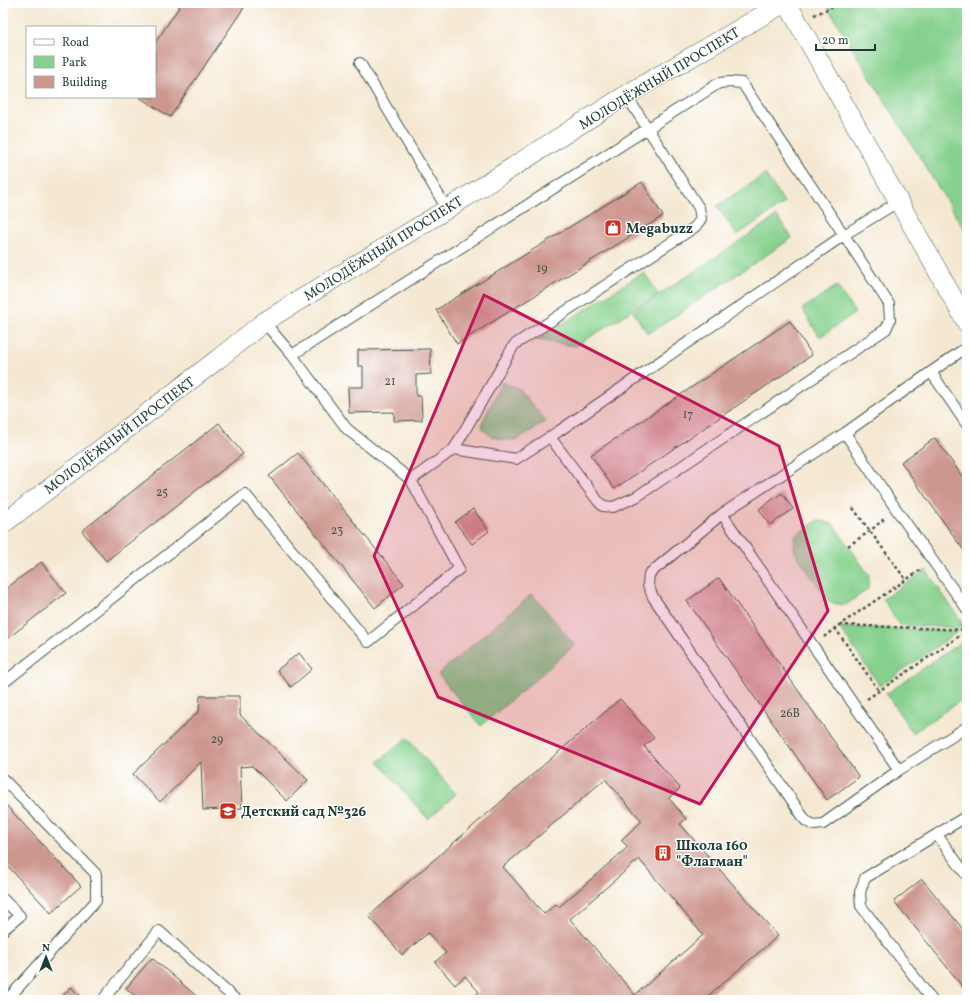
<svg xmlns="http://www.w3.org/2000/svg" width="970" height="1003" viewBox="0 0 970 1003" font-family="Vollkorn,serif">
<style>
.green{fill:#86d18d;stroke:#528760}
.building{fill:#ce978e;fill-rule:evenodd}
.lines{fill:none;stroke-linecap:round;stroke-linejoin:round}
.lane-casing{stroke:#3f574c;stroke-width:12}
.street-casing{stroke:#3f574c;stroke-width:20}
.path{stroke:#3f574c;stroke-width:2.5;stroke-dasharray:3 3;stroke-linecap:butt}
.lane{stroke:#fff;stroke-width:10}
.street{stroke:#fff;stroke-width:19}
.marked{fill:#c2185b;fill-opacity:0.2;stroke:#c2185b;stroke-width:3;stroke-linejoin:round}
.labels{text-anchor:middle;stroke-width:3;stroke-linejoin:round;paint-order:stroke}
.number-label{font-size:12px;fill:#4b544a}
.street-label{font-size:14px;fill:#1f3d34;stroke:#fff}
.poi-label{font-size:14px;font-weight:bold;fill:#1f3d34;stroke:#fff;text-anchor:start}
</style>
<rect width="100%" height="100%" fill="#fff"/>
<filter id="ink" filterUnits="userSpaceOnUse"><feTurbulence type="fractalNoise" baseFrequency=".025" numOctaves="2"/><feDisplacementMap in="SourceGraphic" scale="8" xChannelSelector="R" yChannelSelector="G"/><feConvolveMatrix kernelMatrix="1 2 1 2 8 2 1 2 1" color-interpolation-filters="sRGB"/></filter>
<filter id="wash" filterUnits="userSpaceOnUse"><feTurbulence type="fractalNoise" baseFrequency=".012" numOctaves="4" result="noise"/><feDisplacementMap in="SourceGraphic" scale="16" xChannelSelector="R" yChannelSelector="G"/><feGaussianBlur stdDeviation="0.9" result="paint"/><feColorMatrix in="noise" values="0 0 0 0 0 0 0 0 0 0 0 0 0 0 0 0 0 1.4 0 .05"/><feComposite in="paint" operator="in"/></filter>
<g filter="url(#wash)">
<rect width="100%" height="100%" fill="#f5e8d2"/>
<path class="green" d="M 829,3 L 967,3 L 967,234 L 826,5 Z
M 765,174 L 785,203 L 737,235 L 717,206 Z
M 777,216 L 792,238 L 648,334 L 633,312 Z
M 644,272 L 658,294 L 576,346 L 537,340 Z
M 837,286 L 855,313 L 820,337 L 802,309 Z
M 502,382 L 518,388 L 546,421 L 517,440 L 505,440 L 492,437 L 483,429 L 482,423 Z
M 818,520 L 833,524 L 869,575 L 868,589 L 846,605 L 830,603 L 794,551 L 795,536 Z
M 926,570 L 966,628 L 899,625 L 883,599 Z
M 532,594 L 575,645 L 481,726 L 438,674 Z
M 839,627 L 959,631 L 880,686 Z
M 967,638 L 967,696 L 913,733 L 886,694 Z
M 407,738 L 456,794 L 428,819 L 378,762 Z"/>
<g id="blocks">
<path class="building" d="M 182,3 L 247,3 L 170,117 L 139,97 L 155,97 L 155,43 Z
M 642,182 L 663,216 L 457,344 L 436,310 Z
M 790,321 L 812,355 L 614,489 L 591,455 Z
M 430,349 L 431,374 L 416,375 L 416,396 L 421,396 L 422,420 L 394,421 L 394,412 L 349,413 L 348,387 L 363,387 L 363,366 L 358,366 L 358,350 Z
M 219,423 L 243,454 L 106,561 L 82,531 Z
M 935,438 L 967,483 L 967,555 L 901,462 Z
M 298,453 L 404,584 L 375,608 L 269,476 Z
M 782,493 L 793,509 L 770,525 L 759,509 Z
M 473,509 L 489,531 L 472,544 L 455,522 Z
M 41,562 L 66,593 L 3,642 L 3,591 Z
M 719,578 L 859,777 L 827,800 L 687,601 Z
M 299,653 L 312,669 L 291,687 L 277,670 Z
M 200,696 L 240,696 L 240,715 L 308,780 L 287,801 L 252,766 L 240,767 L 242,808 L 203,810 L 201,762 L 160,802 L 133,774 L 199,711 Z
M 620,699 L 654,738 L 644,746 L 680,788 L 669,798 L 686,819 L 680,824 L 778,936 L 703,1000 L 470,1000 L 479,992 L 465,976 L 455,985 L 435,962 L 446,953 L 428,933 L 402,955 L 369,916 ZM 605,779 L 642,821 L 621,840 L 628,847 L 559,907 L 556,904 L 544,914 L 503,867 ZM 639,859 L 703,935 L 635,995 L 570,919 Z
M 3,802 L 81,886 L 51,913 L 3,861 Z
M 922,879 L 967,934 L 967,992 L 894,901 Z
M 152,958 L 201,1000 L 140,1000 L 126,988 Z
M 71,987 L 84,1000 L 59,1000 Z"/>
</g>
</g>
<g filter="url(#ink)">
<use href="#blocks" fill-opacity="0" stroke="#3f574c" stroke-width="1"/>
<g class="lines">
<g class="lane-casing">
<path id="lane" d="M 360,63 L 447,209
M 264,322 L 292,355 L 347,429 L 353,434
M 292,355 L 719,83 L 730,82 L 742,83 L 844,235 L 889,304 L 890,320 L 886,329 L 636,497 L 613,507 L 603,506 L 598,501 L 550,437
M 931,372 L 967,347
M 967,425 L 931,372 L 845,433 L 722,514 L 649,574 L 648,585 L 653,597 L 806,821 L 814,825 L 823,824 L 899,770 L 967,727
M 845,433 L 896,509 L 967,609
M 454,449 L 516,459 L 559,431 L 844,235 L 898,202
M 406,476 L 411,480 L 454,449 L 514,345 L 695,227 L 701,219 L 699,208 L 626,95
M 722,514 L 899,770
M 3,683 L 245,494 L 368,642 L 459,569 L 411,480 L 347,429
M 3,779 L 96,874 L 96,901 L 7,1000
M 937,835 L 967,876
M 3,899 L 20,916 L 3,930
M 107,1000 L 105,997 L 159,931 L 236,1000
M 932,1000 L 861,906 L 860,892 L 865,878 L 967,816"/>
</g>
<g class="street-casing">
<path id="street" d="M 787,3 L 967,323
M 3,524 L 218,359 L 264,322 L 447,209 L 626,95 L 784,3"/>
</g>
<path class="path" d="M 814,15 L 841,3
M 853,508 L 906,580
M 848,546 L 870,531 L 885,518
M 840,625 L 967,630
M 835,628 L 879,691
M 824,637 L 835,628 L 922,569
M 867,699 L 967,631"/>
<use href="#lane" class="lane"/>
<use href="#street" class="street"/>
</g>
</g>
<path class="marked" d="M 484,295 L 779,446 L 828,611 L 700,804 L 438,697 L 374,556 Z"/>
<defs>
<g id="shop-square" transform="scale(0.9)"><rect x="-9" y="-9" width="18" height="18" rx="4" fill="#c8321e" stroke="#fff"/><path d="M-5-2.5h2.3a2.7 3.5 0 0 1 5.4 0H5L5.5 6h-11ZM-1.5-2.5h3a1.5 2.3 0 0 0-3 0Z" fill="#fff"/></g>
<g id="school-square" transform="scale(0.9)"><rect x="-9" y="-9" width="18" height="18" rx="4" fill="#c8321e" stroke="#fff"/><path d="M0-5L7-2L0 1L-7-2ZM-4 1L0 2.5L4 1V4Q0 6-4 4Z" fill="#fff"/></g>
<g id="building-square" transform="scale(0.9)"><rect x="-9" y="-9" width="18" height="18" rx="4" fill="#c8321e" stroke="#fff"/><path d="M-4-6H4V6H1V3H-1V6H-4ZM-2.5-4.3h1.7v1.8h-1.7ZM.8-4.3h1.7v1.8H.8ZM-2.5-1h1.7V.8h-1.7ZM.8-1h1.7V.8H.8Z" fill="#fff"/></g>
</defs>
<g fill-rule="evenodd">
<use href="#shop-square" x="613" y="228"/>
<use href="#school-square" x="228" y="811"/>
<use href="#building-square" x="663" y="853"/>
</g>
<g class="labels">
<g class="number-label">
<text x="542" y="272">19</text>
<text x="390" y="385">21</text>
<text x="688" y="418">17</text>
<text x="162" y="496">25</text>
<text x="337" y="534">23</text>
<text x="790" y="717">26В</text>
<text x="217" y="743">29</text>
</g>
<g class="street-label">
<text transform="translate(659 78) rotate(-31)" y="5">МОЛОДЁЖНЫЙ ПРОСПЕКТ</text>
<text transform="translate(383 248) rotate(-32)" y="5">МОЛОДЁЖНЫЙ ПРОСПЕКТ</text>
<text transform="translate(119 435) rotate(-37)" y="5">МОЛОДЁЖНЫЙ ПРОСПЕКТ</text>
</g>
<g class="poi-label">
<text x="626" y="233">Megabuzz</text>
<text x="241" y="816">Детский сад №326</text>
<text x="676" y="850">Школа 160<tspan x="676" dy="16">"Флагман"</tspan></text>
</g>
</g>
<rect width="970" height="1003" fill="none" stroke="#fff" stroke-width="16"/>
<rect x="26" y="26" width="130" height="72" fill="#ffffff" stroke="#a5b1ae"/>
<rect x="34" y="39" width="20" height="6" fill="#ffffff" stroke="#a5b1ae"/>
<text x="62" y="46" font-size="12" fill="#1f3d34">Road</text>
<rect x="34" y="56" width="20" height="12" fill="#86d18d" stroke="#a5b1ae"/>
<text x="62" y="66" font-size="12" fill="#1f3d34">Park</text>
<rect x="34" y="76" width="20" height="12" fill="#ce978e" stroke="#a5b1ae"/>
<text x="62" y="86" font-size="12" fill="#1f3d34">Building</text>
<g transform="translate(46 957)" stroke="#ffffff" stroke-width="3" paint-order="stroke">
<path d="M0-3L7 15L0 10L-7 15Z" fill="#1f3d34"/>
<text y="-6" font-size="11" font-weight="bold" text-anchor="middle" fill="#1f3d34">N</text>
</g>
<path d="M816 44v6h59v-6" fill="none" stroke="#1f3d34" stroke-width="2"/>
<text x="822" y="44" font-size="12" fill="#1f3d34" stroke="#ffffff" stroke-width="3" paint-order="stroke">20 m</text>
</svg>
